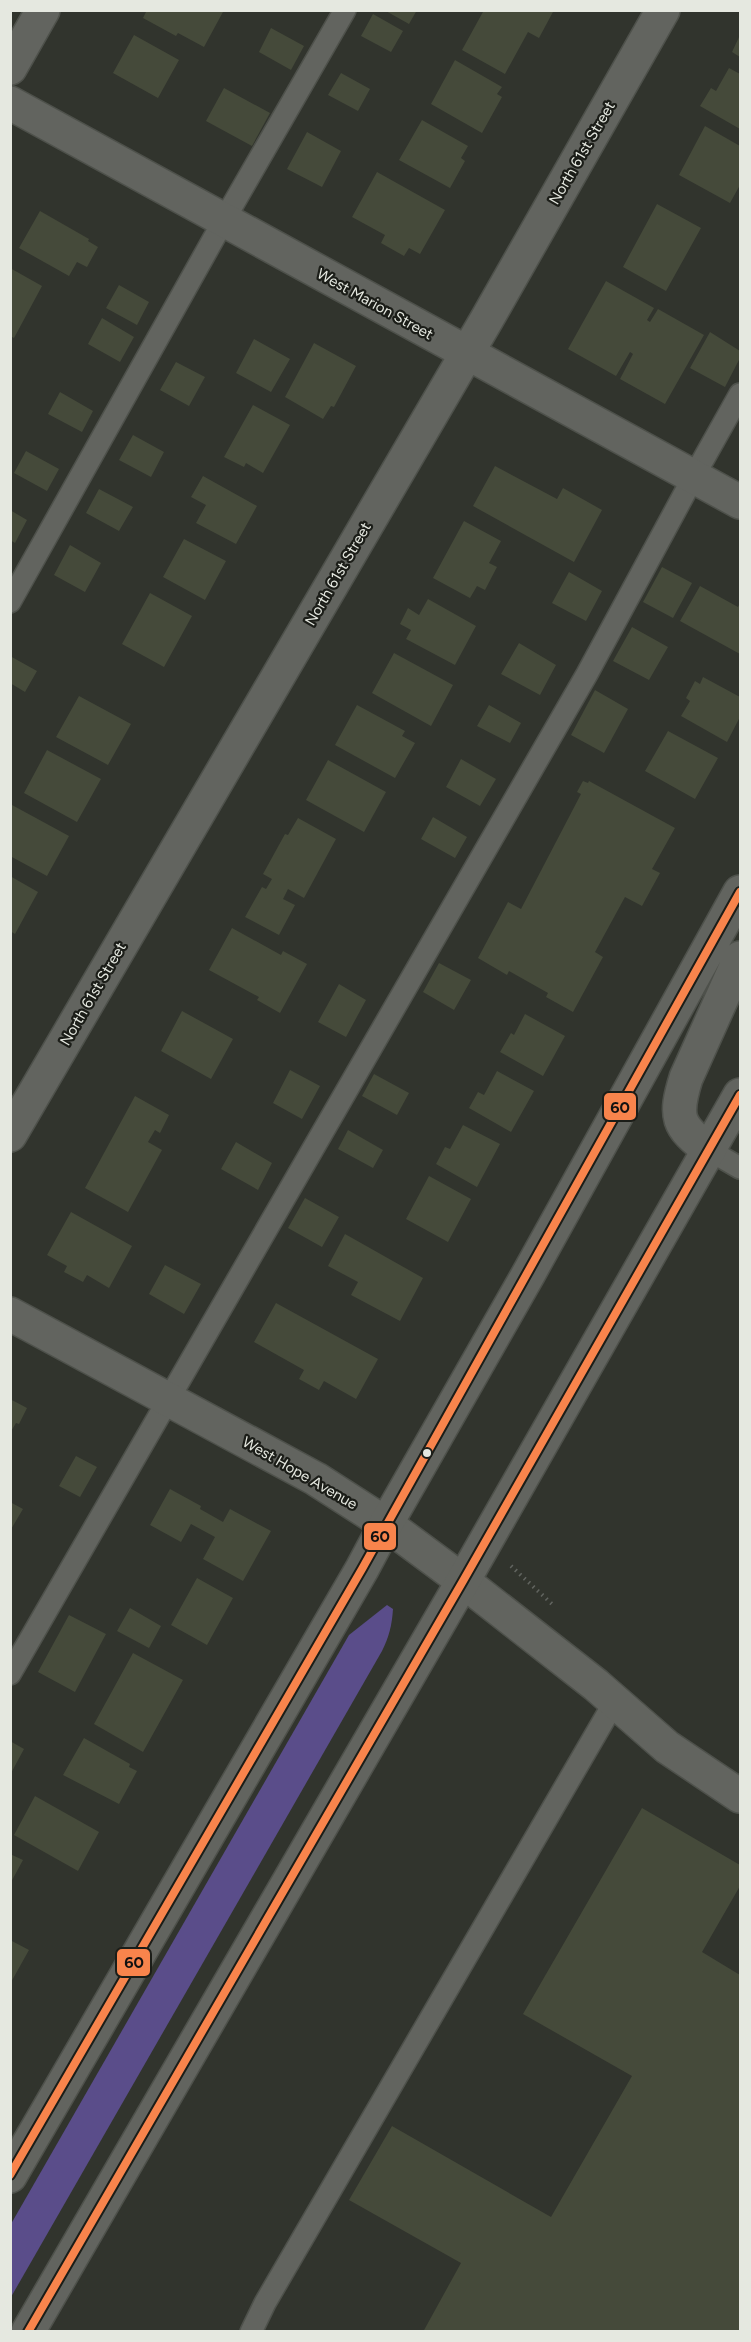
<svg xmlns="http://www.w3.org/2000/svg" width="751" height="2342" viewBox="0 0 751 2342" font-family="Figtree,sans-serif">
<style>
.green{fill:#5a4d8a}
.building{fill:#454a3a}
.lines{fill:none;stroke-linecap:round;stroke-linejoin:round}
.service-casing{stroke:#4e514b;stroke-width:24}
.minor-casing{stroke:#4e514b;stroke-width:36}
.secondary-casing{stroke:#4e514b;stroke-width:36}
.path{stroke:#61645f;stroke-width:4;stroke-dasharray:1.5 4.5;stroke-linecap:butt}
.service{stroke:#62645f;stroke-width:21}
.minor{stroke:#62645f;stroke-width:33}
.secondary{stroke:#62645f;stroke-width:33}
.bus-1-casing{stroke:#1b1d18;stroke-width:12}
.bus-1{stroke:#f8844c;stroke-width:8}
.bus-dot{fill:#e5e8e0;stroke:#1b1d18;stroke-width:2}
.labels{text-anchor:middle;stroke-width:4.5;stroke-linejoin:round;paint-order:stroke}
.street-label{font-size:15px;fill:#e5e8e0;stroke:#1b1d18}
.line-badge{stroke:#1b1d18;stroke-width:2}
.pale-badge-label{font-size:16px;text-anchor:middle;font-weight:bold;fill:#111}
</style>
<rect width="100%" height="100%" fill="#31342d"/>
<path class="green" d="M 387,1605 L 393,1609 C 392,1625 389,1637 382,1651 L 11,2297 L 11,2224 L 349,1635 Z"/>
<path class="building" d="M 147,10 L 224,10 L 204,47 L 178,33 L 176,36 L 143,18 Z
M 384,10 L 417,10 L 409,24 Z
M 484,10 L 554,10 L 539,38 L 528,32 L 505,74 L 462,50 Z
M 373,14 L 403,31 L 391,52 L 361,36 Z
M 271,28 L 304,46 L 291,70 L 259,52 Z
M 134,35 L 179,60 L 158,98 L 113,73 Z
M 740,35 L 740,57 L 732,52 Z
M 455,60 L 502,87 L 497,94 L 502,97 L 482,133 L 431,104 Z
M 729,68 L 740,74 L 740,129 L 700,106 L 711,88 L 716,91 Z
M 341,73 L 370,89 L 358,111 L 328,95 Z
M 224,88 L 270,113 L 252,146 L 206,121 Z
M 422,120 L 468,146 L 461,158 L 465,161 L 450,188 L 399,160 Z
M 705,126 L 740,146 L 740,185 L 730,203 L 679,175 Z
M 307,132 L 341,151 L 322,187 L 287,169 Z
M 377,172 L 445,210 L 420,254 L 409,248 L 404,256 L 381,243 L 385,235 L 352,217 Z
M 657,204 L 701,228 L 666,291 L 623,267 Z
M 40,211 L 89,239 L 88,241 L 98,247 L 87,267 L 77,262 L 69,276 L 19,248 Z
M 10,268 L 42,286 L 14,338 L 10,336 Z
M 606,281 L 654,308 L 647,320 L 650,322 L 658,309 L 704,335 L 665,404 L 620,379 L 633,354 L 630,352 L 616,376 L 568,349 Z
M 119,285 L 149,302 L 137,325 L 106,308 Z
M 102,318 L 134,337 L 120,362 L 88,344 Z
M 710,332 L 740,351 L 740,358 L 725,387 L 690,368 Z
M 254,339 L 290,359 L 271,392 L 236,373 Z
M 314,343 L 356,366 L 334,407 L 331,406 L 323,419 L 285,397 Z
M 176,362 L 205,377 L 189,406 L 160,390 Z
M 60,392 L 93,411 L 82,432 L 48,414 Z
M 253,405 L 290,425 L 263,473 L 246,463 L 244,467 L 224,457 Z
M 133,435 L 164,452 L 151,477 L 119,460 Z
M 26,451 L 59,469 L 47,491 L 14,473 Z
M 495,466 L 557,499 L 563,488 L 602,510 L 574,562 L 473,506 Z
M 203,476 L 257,506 L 236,544 L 196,523 L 206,505 L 191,497 Z
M 99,489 L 133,507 L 119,531 L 86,513 Z
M 10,510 L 27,520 L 15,543 L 10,540 Z
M 464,521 L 501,541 L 489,563 L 497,567 L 485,590 L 477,586 L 470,598 L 433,578 Z
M 184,539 L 226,561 L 205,600 L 163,577 Z
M 70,545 L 101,563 L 85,592 L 54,575 Z
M 662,567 L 692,583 L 673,618 L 643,602 Z
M 569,572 L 602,591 L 586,621 L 552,603 Z
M 700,586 L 738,607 L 740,603 L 740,654 L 680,621 Z
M 150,593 L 192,616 L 164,667 L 122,644 Z
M 428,599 L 476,626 L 455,665 L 406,639 L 411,630 L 400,624 L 408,608 L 419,615 Z
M 632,627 L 668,647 L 649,680 L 613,661 Z
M 519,643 L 556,665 L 540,695 L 501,674 Z
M 394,653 L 453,685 L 431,726 L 372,693 Z
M 10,656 L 37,671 L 25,692 L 10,683 Z
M 703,677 L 740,697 L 740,717 L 727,742 L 681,716 L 690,701 L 686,698 L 695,681 L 700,684 Z
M 595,690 L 628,709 L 604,753 L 571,735 Z
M 79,696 L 131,724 L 108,765 L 56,737 Z
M 357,705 L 405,731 L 402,736 L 415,743 L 395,778 L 335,745 Z
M 489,705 L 521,723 L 510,743 L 477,726 Z
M 668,731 L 718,758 L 695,799 L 645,771 Z
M 47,750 L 101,779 L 77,822 L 24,793 Z
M 461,759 L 496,779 L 480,806 L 446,787 Z
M 328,760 L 386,792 L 364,832 L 306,800 Z
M 583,781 L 588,783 L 589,781 L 675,828 L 652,869 L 660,873 L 642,906 L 625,897 L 595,952 L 603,957 L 573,1012 L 546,997 L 548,993 L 509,971 L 507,975 L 478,958 L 508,902 L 521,909 L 581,794 L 577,792 Z
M 12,805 L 69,836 L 47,876 L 10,856 Z
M 433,817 L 467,837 L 455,858 L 421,839 Z
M 298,818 L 336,839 L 304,898 L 288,889 L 283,899 L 295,905 L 279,935 L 245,917 L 262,887 L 266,889 L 272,879 L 263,874 L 285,834 L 288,835 Z
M 10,876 L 38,892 L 15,934 L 10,931 Z
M 232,928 L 281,955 L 283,951 L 307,964 L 280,1013 L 257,1000 L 259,997 L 209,970 Z
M 439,963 L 471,980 L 454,1010 L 423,992 Z
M 339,984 L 366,1000 L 346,1037 L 318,1022 Z
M 182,1011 L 233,1039 L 211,1079 L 161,1051 Z
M 525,1014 L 565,1036 L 543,1076 L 500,1052 L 511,1033 L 514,1035 Z
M 290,1070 L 320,1086 L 302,1119 L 273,1103 Z
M 497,1071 L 534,1091 L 511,1132 L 469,1108 L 478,1092 L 484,1095 Z
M 374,1074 L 409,1093 L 397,1115 L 362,1096 Z
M 135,1096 L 169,1115 L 160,1133 L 155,1130 L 148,1142 L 162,1150 L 128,1212 L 85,1188 Z
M 463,1125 L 500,1144 L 477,1187 L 436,1164 L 445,1147 L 450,1149 Z
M 348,1130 L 383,1150 L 373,1168 L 338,1149 Z
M 236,1142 L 272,1163 L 258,1190 L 221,1169 Z
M 429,1176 L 471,1199 L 448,1242 L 406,1219 Z
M 305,1198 L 339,1217 L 322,1247 L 288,1228 Z
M 71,1212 L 132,1246 L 109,1288 L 87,1275 L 83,1282 L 64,1272 L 67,1266 L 47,1255 Z
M 345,1234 L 423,1278 L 400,1321 L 351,1295 L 358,1282 L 328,1266 Z
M 165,1265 L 201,1284 L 184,1314 L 149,1294 Z
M 276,1303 L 378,1359 L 356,1399 L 324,1381 L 319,1390 L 299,1379 L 304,1370 L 254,1342 Z
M 10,1399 L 27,1408 L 19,1424 L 16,1423 L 10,1433 Z
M 76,1456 L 97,1467 L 80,1497 L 59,1486 Z
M 170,1489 L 201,1506 L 200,1509 L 223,1522 L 230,1509 L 271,1531 L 243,1581 L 203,1559 L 215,1537 L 191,1524 L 181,1542 L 150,1525 Z
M 10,1502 L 23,1509 L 10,1531 Z
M 197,1578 L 233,1598 L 207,1645 L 171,1625 Z
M 130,1608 L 161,1626 L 149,1648 L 117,1631 Z
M 69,1615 L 106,1634 L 75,1692 L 38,1672 Z
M 133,1653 L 183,1680 L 143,1752 L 94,1724 Z
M 84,1738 L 130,1764 L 129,1767 L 137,1771 L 119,1804 L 63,1775 Z
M 10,1741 L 24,1749 L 10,1775 Z
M 35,1796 L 99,1832 L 78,1871 L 14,1835 Z
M 642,1808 L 740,1865 L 740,1886 L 702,1952 L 740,1975 L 740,2332 L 423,2332 L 461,2263 L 349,2200 L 392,2126 L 551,2217 L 632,2076 L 523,2014 Z
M 10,1854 L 23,1860 L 10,1884 Z
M 10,1940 L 29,1950 L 10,1984 Z"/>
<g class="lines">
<g class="service-casing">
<path id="service" d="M 10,602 L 224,220 L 345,10
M 709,1150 L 740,1168
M 10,1674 L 587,674 L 694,476 L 740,394
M 251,2332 L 265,2303 L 615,1701"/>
</g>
<g class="minor-casing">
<path id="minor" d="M 10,68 L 43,10
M 10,103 L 740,502
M 10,1135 L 487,319 L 663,10
M 10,1314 L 316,1479 L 386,1524 L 463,1581 L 596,1685 L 667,1747 L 740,1796"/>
</g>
<g class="secondary-casing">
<path id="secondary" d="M 709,1150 C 677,1126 674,1117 686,1078 L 740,958
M 10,2176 L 362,1569 L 386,1524 L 529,1273 L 740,892
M 28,2332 L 463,1581 L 740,1095"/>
</g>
<path class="path" d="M 511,1566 L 552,1604"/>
<use href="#service" class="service"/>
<use href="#minor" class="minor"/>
<use href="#secondary" class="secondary"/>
<g class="bus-1-casing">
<path id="bus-1" d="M 10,2175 L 362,1569 L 740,892
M 28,2332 L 463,1581 L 740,1095"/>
</g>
<use href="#bus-1" class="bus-1"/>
</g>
<circle class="bus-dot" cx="427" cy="1453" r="5"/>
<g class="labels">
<g class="street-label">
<text transform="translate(582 153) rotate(-60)" y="5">North 61st Street</text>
<text transform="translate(375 304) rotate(29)" y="5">West Marion Street</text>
<text transform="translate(338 574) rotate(-60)" y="5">North 61st Street</text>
<text transform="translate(93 994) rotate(-60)" y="5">North 61st Street</text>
<text transform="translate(300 1473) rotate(30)" y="5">West Hope Avenue</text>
</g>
</g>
<g class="line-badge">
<rect x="603" y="1092" width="34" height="29" rx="6" fill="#f8844c"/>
<rect x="363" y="1522" width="34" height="29" rx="6" fill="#f8844c"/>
<rect x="116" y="1948" width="35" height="29" rx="6" fill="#f8844c"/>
</g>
<g class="pale-badge-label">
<text x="620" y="1113">60</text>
<text x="380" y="1542">60</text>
<text x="134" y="1968">60</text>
</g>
<rect width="751" height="2342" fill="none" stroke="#e5e8e0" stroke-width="24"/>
</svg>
